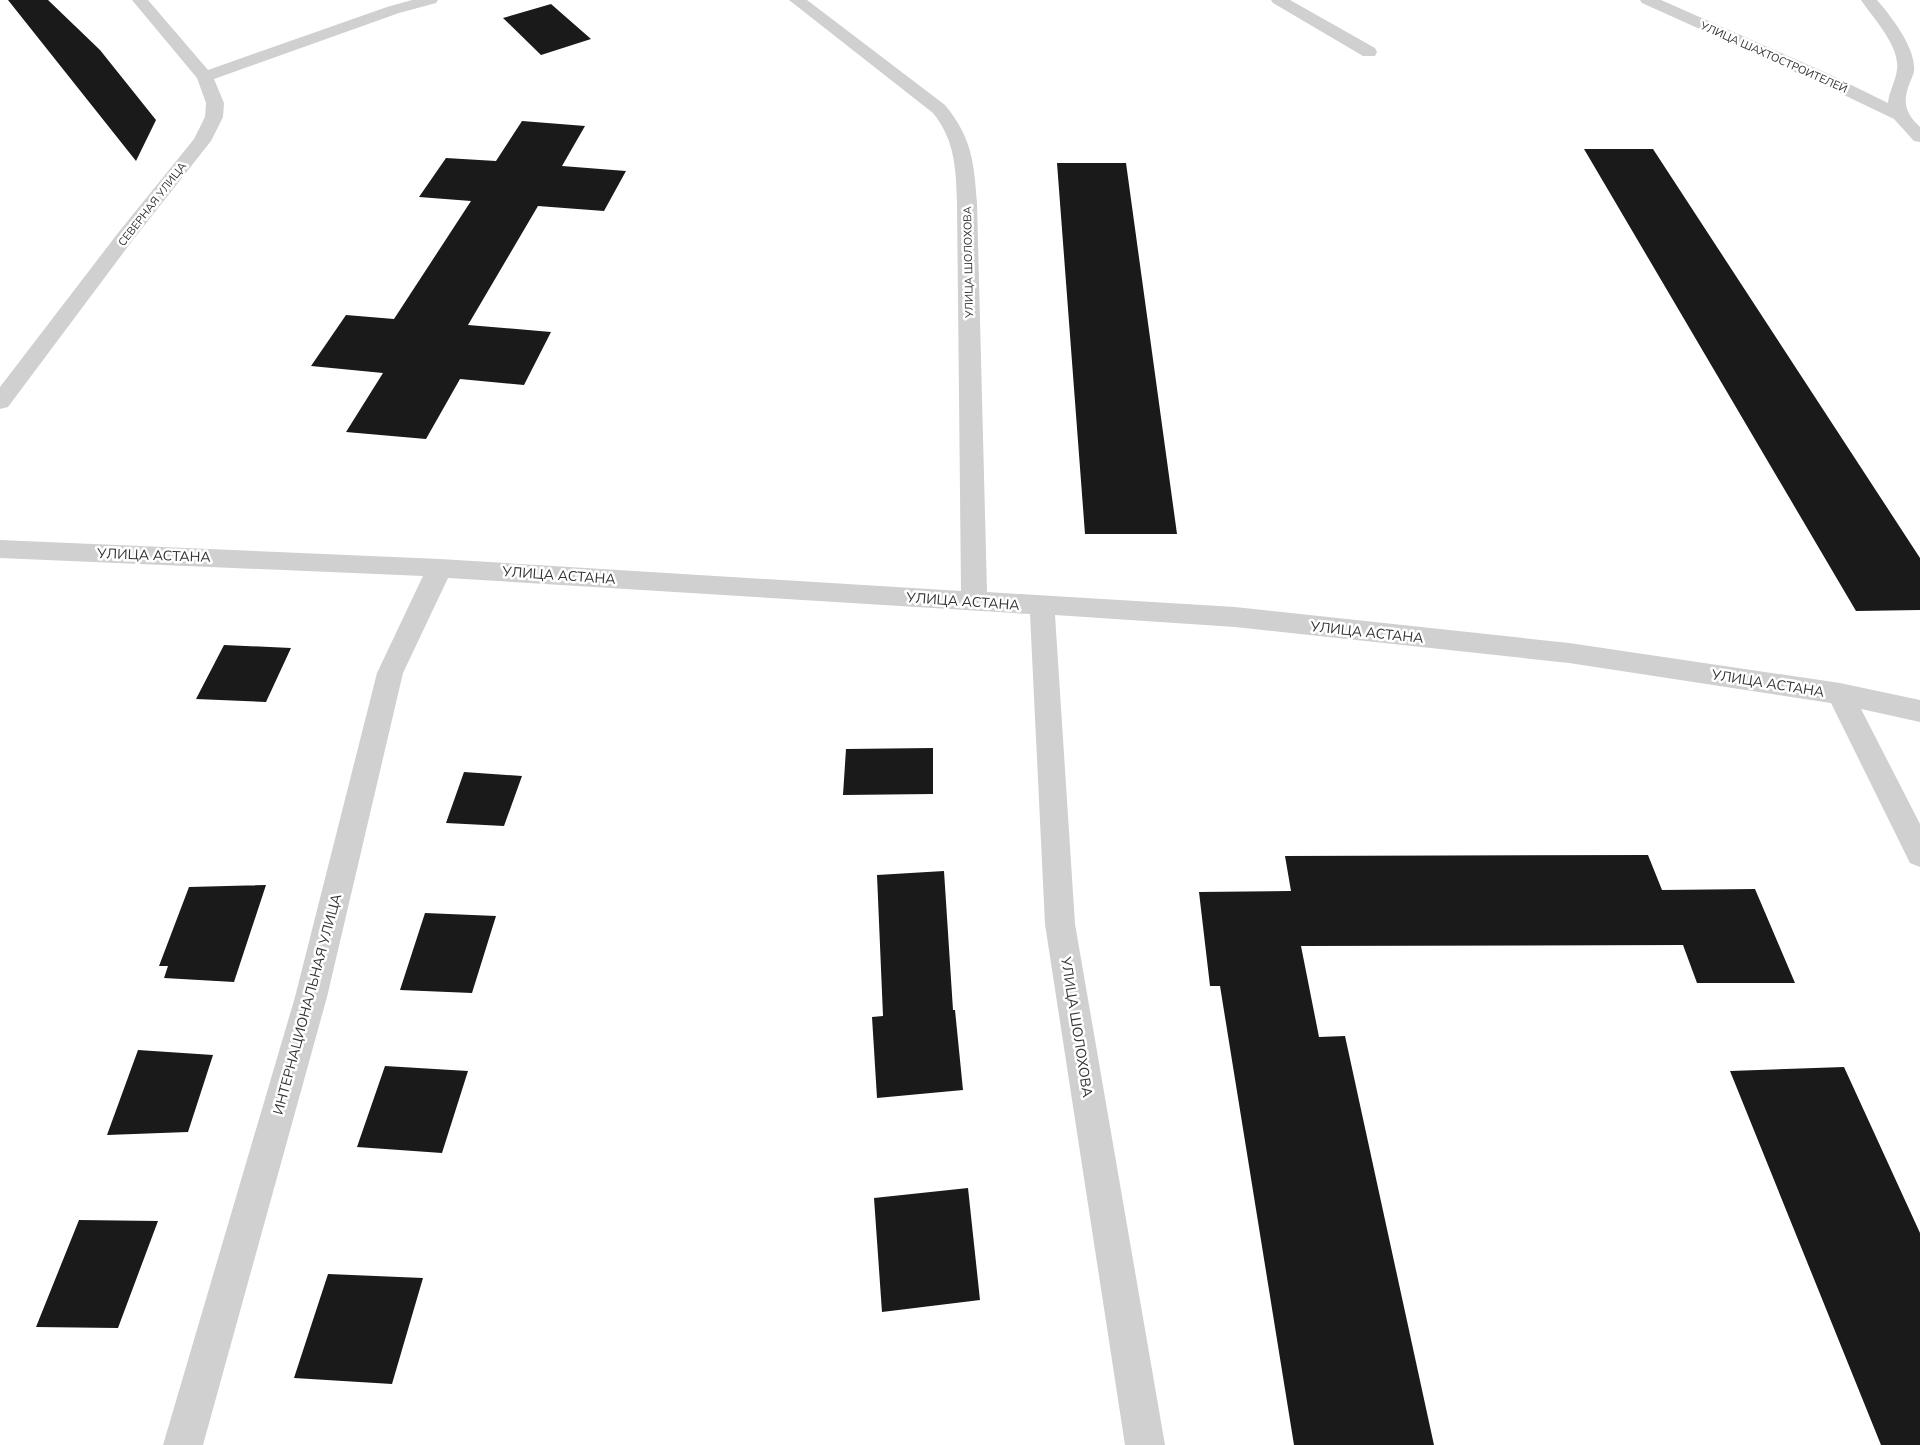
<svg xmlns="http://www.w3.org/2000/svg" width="1920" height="1445" viewBox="0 0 1920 1445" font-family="Mulish,sans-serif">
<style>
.building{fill:#1a1a1a}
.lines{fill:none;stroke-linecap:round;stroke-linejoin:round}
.minor{fill:#d0d0d0;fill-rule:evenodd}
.labels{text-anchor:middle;stroke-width:5;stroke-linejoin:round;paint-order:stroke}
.far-street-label{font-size:11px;fill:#333;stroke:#fff}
.street-label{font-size:14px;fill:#333;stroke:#fff}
</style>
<rect width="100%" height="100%" fill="#fff"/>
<path class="building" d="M 8,0 L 48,0 L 100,50 L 156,120 L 136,161 Z
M 551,4 L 591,39 L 541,55 L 503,18 Z
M 522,121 L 585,126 L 562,166 L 626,171 L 604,211 L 538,206 L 468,325 L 551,332 L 524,385 L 460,379 L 426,439 L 346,432 L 383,373 L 311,366 L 346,315 L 394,319 L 471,201 L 419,197 L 446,158 L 496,161 Z
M 1584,149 L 1653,149 L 1920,558 L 1920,610 L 1856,611 Z
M 1057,163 L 1126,163 L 1177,534 L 1085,534 Z
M 224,645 L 291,648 L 266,702 L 196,699 Z
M 933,748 L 933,794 L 843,795 L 846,749 Z
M 464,772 L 522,776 L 504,826 L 446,823 Z
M 1648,855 L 1662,890 L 1755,889 L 1795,983 L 1697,983 L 1683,945 L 1301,946 L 1319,1037 L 1345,1036 L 1434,1445 L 1294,1445 L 1220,986 L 1210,986 L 1199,892 L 1291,891 L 1285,856 Z
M 944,871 L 953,1010 L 955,1010 L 963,1090 L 877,1098 L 872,1017 L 883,1016 L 877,875 Z
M 266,885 L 234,982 L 164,978 L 168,966 L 159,966 L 189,887 Z
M 425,913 L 496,916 L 472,993 L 400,990 Z
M 138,1050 L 213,1055 L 188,1132 L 107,1135 Z
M 385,1066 L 468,1071 L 442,1153 L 357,1147 Z
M 1844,1067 L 1920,1233 L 1920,1445 L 1881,1445 L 1730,1071 Z
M 968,1188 L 980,1300 L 882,1312 L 874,1198 Z
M 79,1220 L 158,1221 L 118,1328 L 36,1327 Z
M 328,1274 L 423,1278 L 392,1384 L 294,1378 Z"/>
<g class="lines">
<path class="minor" d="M 132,0 L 148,0 L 208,70 L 387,7 L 412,0 L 438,0 L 436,3 L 399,13 L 214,79 L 224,103 L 223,117 L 211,141 L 132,241 L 8,407 L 0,409 L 0,387 L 118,233 L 194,139 L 205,117 L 206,103 L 197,78 Z
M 789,0 L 807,0 L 945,105 C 972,138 974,162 977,203 L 987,592 L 1235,607 L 1569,643 L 1840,683 L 1920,700 L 1920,722 L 1861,709 L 1920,824 L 1920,867 L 1910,863 L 1831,703 L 1569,663 L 1235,627 L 1055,615 L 1075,924 L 1165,1445 L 1125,1445 L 1045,924 L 1030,614 L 448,578 L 403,673 L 327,997 L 203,1445 L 163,1445 L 295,997 L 377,673 L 423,576 L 0,558 L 0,540 L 440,559 L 961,591 L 957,203 C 956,169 955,140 933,113 Z
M 1271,0 L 1290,0 L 1375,48 L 1377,52 L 1375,56 L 1363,56 L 1273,3 Z
M 1640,0 L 1661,0 L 1831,75 L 1888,103 C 1889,91 1896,81 1897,69 C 1900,46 1873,18 1861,0 L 1877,0 C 1891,16 1914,46 1914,67 C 1915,72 1912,78 1910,82 C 1902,102 1905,113 1920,127 L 1920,142 L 1914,141 L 1894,119 L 1819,83 L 1642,3 Z"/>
</g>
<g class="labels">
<g class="far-street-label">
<text transform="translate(1774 57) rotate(24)" y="4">УЛИЦА ШАХТОСТРОИТЕЛЕЙ</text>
<text transform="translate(152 204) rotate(-52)" y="4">СЕВЕРНАЯ УЛИЦА</text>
<text transform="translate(968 262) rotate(-91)" y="4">УЛИЦА ШОЛОХОВА</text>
</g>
<g class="street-label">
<text transform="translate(154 555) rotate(2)" y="5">УЛИЦА АСТАНА</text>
<text transform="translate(559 575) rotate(4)" y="5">УЛИЦА АСТАНА</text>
<text transform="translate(963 601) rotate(4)" y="5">УЛИЦА АСТАНА</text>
<text transform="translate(1367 632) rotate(6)" y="5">УЛИЦА АСТАНА</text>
<text transform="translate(1768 683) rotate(9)" y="5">УЛИЦА АСТАНА</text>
<text transform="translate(307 1004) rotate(-75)" y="5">ИНТЕРНАЦИОНАЛЬНАЯ УЛИЦА</text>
<text transform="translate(1077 1027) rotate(81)" y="5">УЛИЦА ШОЛОХОВА</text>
</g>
</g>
</svg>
